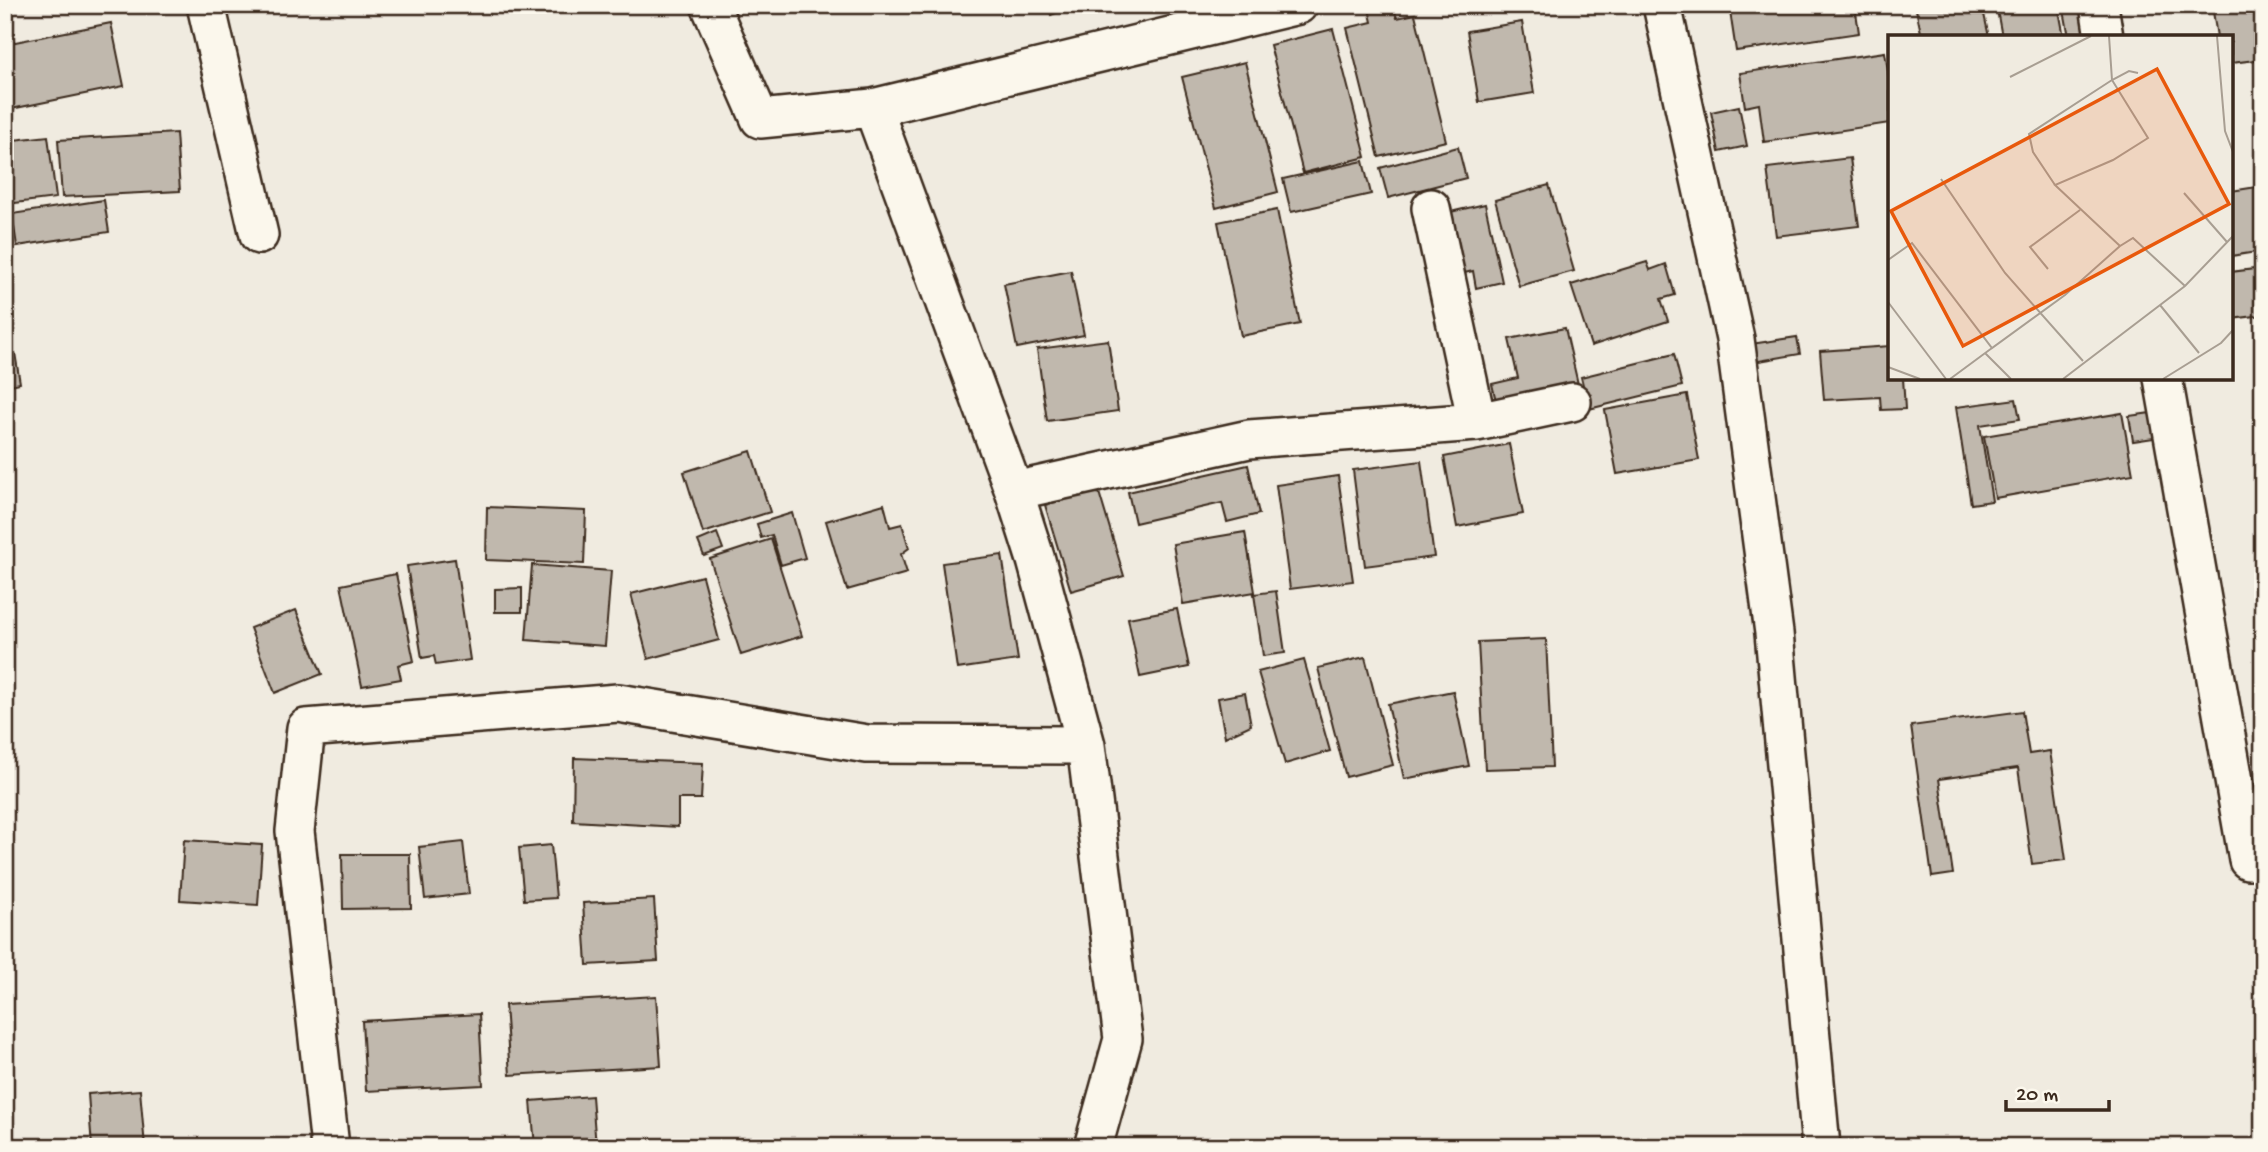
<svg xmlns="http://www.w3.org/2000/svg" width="2268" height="1152" viewBox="0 0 2268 1152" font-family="'Gochi Hand',sans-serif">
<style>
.building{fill:#c0b8ad;stroke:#3b2a1e;stroke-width:2}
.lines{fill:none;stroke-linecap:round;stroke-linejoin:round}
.street-casing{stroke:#3b2a1e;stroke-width:42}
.street{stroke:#fbf7ec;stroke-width:37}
.inset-road{fill:none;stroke:#a89e92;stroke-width:2}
.view{fill:#e8590c;fill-opacity:0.15;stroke:#e8590c;stroke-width:3.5}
.inset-edge{fill:none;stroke:#3b2a1e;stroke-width:3.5}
</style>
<rect width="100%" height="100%" fill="#f0ebe0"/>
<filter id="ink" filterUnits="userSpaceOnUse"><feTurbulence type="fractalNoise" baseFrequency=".0143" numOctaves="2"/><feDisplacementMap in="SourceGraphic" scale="14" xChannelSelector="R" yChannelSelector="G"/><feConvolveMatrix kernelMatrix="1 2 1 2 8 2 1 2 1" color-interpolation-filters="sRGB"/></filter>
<g filter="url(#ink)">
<path class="building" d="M 1047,5 L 1077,5 L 1051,15 Z
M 1368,5 L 1393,5 L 1397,18 L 1415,14 L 1446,141 L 1379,157 L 1347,28 L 1372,22 Z
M 1729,5 L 1855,5 L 1859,33 L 1736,51 Z
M 1915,5 L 1982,5 L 1989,37 L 1922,37 Z
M 1996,5 L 2058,5 L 2064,37 L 2002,37 Z
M 2063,5 L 2080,5 L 2086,37 L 2069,37 Z
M 2212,5 L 2263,5 L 2263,59 L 2231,63 L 2231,37 L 2217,37 Z
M 1522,22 L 1534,93 L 1479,102 L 1467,31 Z
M 111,23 L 124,86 L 11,109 L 5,79 L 5,44 Z
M 1333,29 L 1366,157 L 1303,173 L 1270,45 Z
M 1885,52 L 1890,84 L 1890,123 L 1764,142 L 1759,104 L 1745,107 L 1740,73 Z
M 1245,62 L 1278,192 L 1216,208 L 1182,77 Z
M 1739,106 L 1747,146 L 1719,152 L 1711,112 Z
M 176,133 L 180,191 L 62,197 L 58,140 Z
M 48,136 L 56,198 L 6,204 L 5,141 Z
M 1458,147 L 1466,178 L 1388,198 L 1380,168 Z
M 1850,158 L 1859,226 L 1776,236 L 1767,168 Z
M 1363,161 L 1371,194 L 1291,212 L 1283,179 Z
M 1549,185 L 1574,271 L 1519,286 L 1495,200 Z
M 2263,186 L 2263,251 L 2231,256 L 2231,191 Z
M 104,200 L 109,232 L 17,246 L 12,214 Z
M 1485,204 L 1502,282 L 1476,288 L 1473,271 L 1460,274 L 1446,213 Z
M 1277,210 L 1300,324 L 1241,336 L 1218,222 Z
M 1647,262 L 1650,270 L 1666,264 L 1675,295 L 1661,299 L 1668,321 L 1591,346 L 1571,285 Z
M 2263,268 L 2263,315 L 2231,319 L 2231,272 Z
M 1071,271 L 1084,335 L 1017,348 L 1004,284 Z
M 1565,328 L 1578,384 L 1496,401 L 1492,384 L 1518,378 L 1509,339 Z
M 1797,337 L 1800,354 L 1753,362 L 1751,344 Z
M 1108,340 L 1118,411 L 1047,421 L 1037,349 Z
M 1890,346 L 1890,378 L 1903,378 L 1905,409 L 1881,410 L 1880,397 L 1824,400 L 1820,351 Z
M 15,353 L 20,383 L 5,386 L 5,354 Z
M 1674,354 L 1682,386 L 1589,409 L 1581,377 Z
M 2263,372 L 2263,415 L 2257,373 Z
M 1687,395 L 1699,460 L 1617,474 L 1605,410 Z
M 2016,399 L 2020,419 L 1980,425 L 1992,501 L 1971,504 L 1956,407 Z
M 2122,413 L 2133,474 L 1995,498 L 1984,436 Z
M 2151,413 L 2154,438 L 2133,441 L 2129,416 Z
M 1509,444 L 1523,514 L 1457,527 L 1444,457 Z
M 751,451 L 770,512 L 703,533 L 684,472 Z
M 1421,461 L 1434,557 L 1365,566 L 1353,470 Z
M 1248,465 L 1259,514 L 1227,522 L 1222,503 L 1135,523 L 1128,492 Z
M 1338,476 L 1353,581 L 1290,589 L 1276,485 Z
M 1098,489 L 1124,576 L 1071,591 L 1045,505 Z
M 884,504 L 890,527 L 902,524 L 909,548 L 901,554 L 907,573 L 847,590 L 826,521 Z
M 487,507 L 586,511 L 584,564 L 486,560 Z
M 792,513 L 805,558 L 781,565 L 772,535 L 761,538 L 757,524 Z
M 1245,532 L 1255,592 L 1183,604 L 1173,544 Z
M 717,533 L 723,549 L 704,556 L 698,541 Z
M 771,539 L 802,636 L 741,655 L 710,559 Z
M 1002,555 L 1018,660 L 957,669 L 942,563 Z
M 455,559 L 470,660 L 436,665 L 434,656 L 422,658 L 407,566 Z
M 532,565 L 611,571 L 605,646 L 526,640 Z
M 396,574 L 414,661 L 398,665 L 401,679 L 362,686 L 341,585 Z
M 702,576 L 719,640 L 648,659 L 631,594 Z
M 522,588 L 522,612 L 495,612 L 495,589 Z
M 1276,591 L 1285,653 L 1263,656 L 1254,594 Z
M 1177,609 L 1189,667 L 1140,677 L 1128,618 Z
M 296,610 L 322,674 L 275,693 L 250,628 Z
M 1546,639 L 1552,767 L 1485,769 L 1478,642 Z
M 1365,657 L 1393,765 L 1346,777 L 1318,668 Z
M 1304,660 L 1330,751 L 1285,764 L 1258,672 Z
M 1453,691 L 1469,766 L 1404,779 L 1388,704 Z
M 1245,693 L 1251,725 L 1225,737 L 1218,698 Z
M 2022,711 L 2029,754 L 2050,751 L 2066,860 L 2032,864 L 2018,768 L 1939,779 L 1953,874 L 1932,877 L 1911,726 Z
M 574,758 L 703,763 L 701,799 L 678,799 L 678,827 L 573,821 Z
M 184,840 L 262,845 L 258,905 L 180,900 Z
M 463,842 L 469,894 L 425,899 L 419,847 Z
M 551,845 L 556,898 L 524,900 L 519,848 Z
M 342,854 L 410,854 L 411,908 L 343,909 Z
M 654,899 L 658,961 L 587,965 L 583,903 Z
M 656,996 L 661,1066 L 510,1075 L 505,1005 Z
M 479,1014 L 483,1085 L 366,1091 L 362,1021 Z
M 140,1090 L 145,1147 L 92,1147 L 88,1094 Z
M 592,1096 L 596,1147 L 535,1147 L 531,1101 Z"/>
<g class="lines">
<g class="street-casing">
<path id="street" d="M 206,5 L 259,235
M 1662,5 L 1735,339 L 1774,633 L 1821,1147
M 2099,5 L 2104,37
M 873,108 L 1298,5
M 2163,378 L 2248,860 L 2263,859
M 1477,422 L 1572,402
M 1014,491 L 1249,439 L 1477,422 L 1431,208
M 1086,745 L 1123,1039 L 1093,1147
M 330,1147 L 295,831 L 306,728 L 618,703 L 867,744 L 1086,745 L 1036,560 L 1014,491 L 873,108 L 760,119 L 710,5"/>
</g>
<use href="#street" class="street"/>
</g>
</g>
<g transform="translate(1888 35)">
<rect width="345" height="345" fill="#f0ebe0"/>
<path class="inset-road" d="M 221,1 L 224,45 L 260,103 L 225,125 L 167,150 L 232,211 L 245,203 L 297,251M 329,1 L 337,96 L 345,117M 122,42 L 203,1M 53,144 L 117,238 L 195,326M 167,150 L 145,117 L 141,99 L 224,45 L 241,36 L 250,38M 296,158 L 339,207M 0,225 L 24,208 L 104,313 L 177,260 L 232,211M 160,234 L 142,212 L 192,175M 0,267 L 58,344M 272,270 L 311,318M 97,318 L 123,344M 0,332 L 32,344M 62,344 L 104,313M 175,344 L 297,251 L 345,201M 275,344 L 333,308 L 345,295"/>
<path class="view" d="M 269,34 L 341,169 L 75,311 L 3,176 Z"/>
<rect width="345" height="345" class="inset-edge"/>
</g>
<rect width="2268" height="1152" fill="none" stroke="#fbf7ec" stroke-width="28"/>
<rect x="14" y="14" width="2240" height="1124" fill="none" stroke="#3b2a1e" stroke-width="2.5" filter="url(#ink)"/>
<path d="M2006 1100v10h103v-10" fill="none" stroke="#3b2a1e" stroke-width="3.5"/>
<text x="2016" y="1100" font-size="21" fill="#3b2a1e" stroke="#fbf7ec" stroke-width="5" paint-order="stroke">20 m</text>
</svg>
